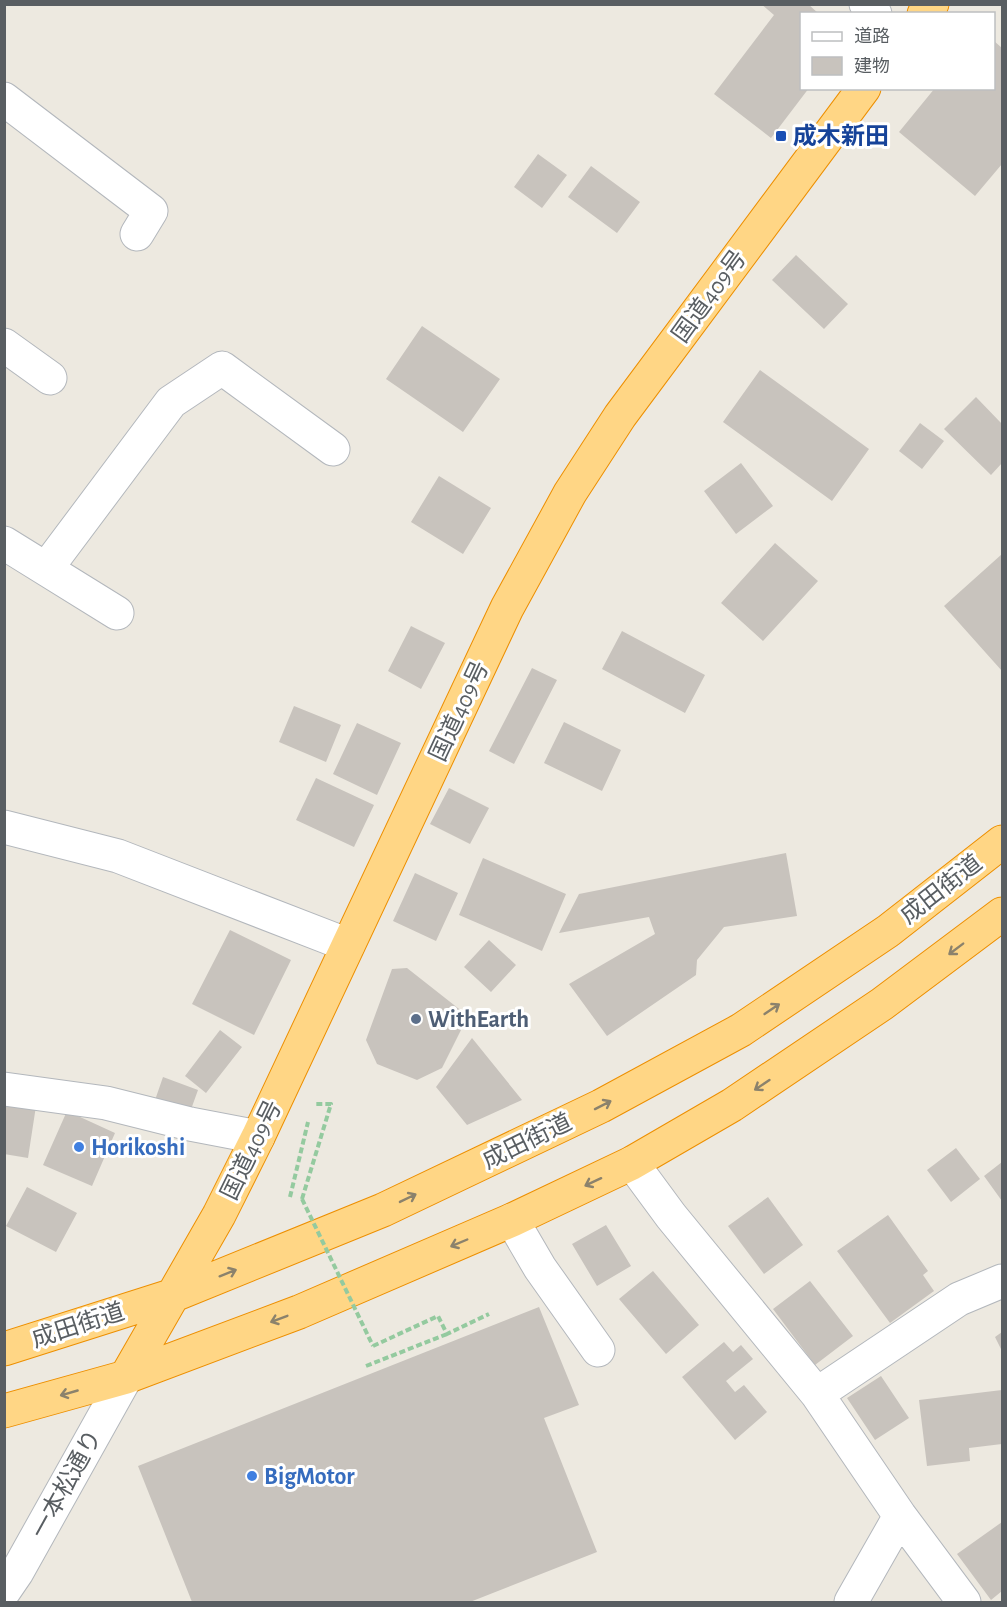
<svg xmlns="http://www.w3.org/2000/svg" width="1007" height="1607" viewBox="0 0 1007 1607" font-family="'Alegreya Sans','Noto Sans JP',sans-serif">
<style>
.building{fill:#c8c3bd}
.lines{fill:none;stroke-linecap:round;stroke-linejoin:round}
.minor-casing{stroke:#b3b7bc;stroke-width:35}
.highway-casing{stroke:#ed8f00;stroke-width:35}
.path{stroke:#94ca9f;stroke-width:4;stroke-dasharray:6 3;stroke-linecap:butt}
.minor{stroke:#fff;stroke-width:33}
.highway{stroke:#ffd685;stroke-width:33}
.path-bridge{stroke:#94ca9f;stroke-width:4;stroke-dasharray:6 3;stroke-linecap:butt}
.oneway{stroke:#8b826c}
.transit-dot{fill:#1a4fb4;stroke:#fff;stroke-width:2}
.service-dot{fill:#5c6f8a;stroke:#fff;stroke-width:2}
.shop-dot{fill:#3f7fe0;stroke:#fff;stroke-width:2}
.labels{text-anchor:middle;stroke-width:6;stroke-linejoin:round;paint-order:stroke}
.transit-label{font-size:24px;font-weight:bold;fill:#164399;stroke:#fff;text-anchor:start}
.street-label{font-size:24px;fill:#595e62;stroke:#fff}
.service-label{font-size:24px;font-weight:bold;fill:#4e5e75;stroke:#fff;text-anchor:start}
.shop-label{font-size:24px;font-weight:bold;fill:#366cbe;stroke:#fff;text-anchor:start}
</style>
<rect width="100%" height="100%" fill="#ede9e0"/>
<path class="building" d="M 761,4 L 808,4 L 819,14 L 802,14 L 802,88 L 809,88 L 771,138 L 714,94 L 774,15 Z
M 994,41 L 1002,48 L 1002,164 L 975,196 L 899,132 L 935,88 L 994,88 Z
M 538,154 L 567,175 L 542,208 L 514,187 Z
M 591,166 L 640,202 L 617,233 L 568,197 Z
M 796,255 L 848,304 L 824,329 L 772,280 Z
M 422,326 L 500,379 L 463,432 L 386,379 Z
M 760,370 L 869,449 L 832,501 L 723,422 Z
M 976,397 L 1002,424 L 1002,463 L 991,475 L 944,429 Z
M 920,423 L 944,441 L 922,469 L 899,451 Z
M 741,463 L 773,506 L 736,534 L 704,491 Z
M 439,476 L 491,508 L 463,554 L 411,522 Z
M 775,543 L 818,581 L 763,641 L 721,603 Z
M 1002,554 L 1002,671 L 944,606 Z
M 411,626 L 445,643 L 421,689 L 388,671 Z
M 622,631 L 705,675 L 685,713 L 602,669 Z
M 532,668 L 557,680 L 514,764 L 489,751 Z
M 294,706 L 341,725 L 326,762 L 279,742 Z
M 564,722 L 621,750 L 602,791 L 544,763 Z
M 357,723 L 401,743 L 377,795 L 333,774 Z
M 316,778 L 374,805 L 354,847 L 296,820 Z
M 449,788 L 489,808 L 470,844 L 430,824 Z
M 786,853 L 797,916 L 724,927 L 697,960 L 696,975 L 607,1036 L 569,984 L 655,934 L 649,917 L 559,933 L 579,894 Z
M 483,858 L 566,894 L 542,951 L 459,915 Z
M 415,873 L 458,893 L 436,941 L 393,921 Z
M 230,930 L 291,960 L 254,1035 L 192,1004 Z
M 489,940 L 516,965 L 491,992 L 464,967 Z
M 407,968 L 468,1016 L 442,1068 L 417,1080 L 377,1064 L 366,1040 L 392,969 Z
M 220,1030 L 242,1047 L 206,1093 L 185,1076 Z
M 472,1038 L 522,1100 L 467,1125 L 436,1087 Z
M 163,1077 L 198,1090 L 189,1115 L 154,1103 Z
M 4,1102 L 36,1106 L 28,1158 L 4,1154 Z
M 67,1111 L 115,1133 L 92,1186 L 43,1165 Z
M 956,1148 L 980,1179 L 951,1202 L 927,1170 Z
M 1002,1162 L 1002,1201 L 984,1176 Z
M 27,1187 L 77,1213 L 56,1252 L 6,1226 Z
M 768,1197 L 803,1245 L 764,1274 L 728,1226 Z
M 888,1215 L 928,1271 L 923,1275 L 934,1291 L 890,1323 L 837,1251 Z
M 606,1225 L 631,1266 L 597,1286 L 572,1244 Z
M 653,1271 L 699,1325 L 666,1354 L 619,1299 Z
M 810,1281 L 853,1336 L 815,1365 L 773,1309 Z
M 539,1307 L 579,1405 L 544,1418 L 597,1552 L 470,1602 L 192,1602 L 138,1466 Z
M 1002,1332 L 1002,1351 L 995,1337 Z
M 724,1342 L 733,1352 L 741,1345 L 753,1359 L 726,1381 L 735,1392 L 744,1385 L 767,1412 L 735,1440 L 682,1377 Z
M 881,1376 L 909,1418 L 875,1440 L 847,1398 Z
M 1002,1390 L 1002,1444 L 969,1448 L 970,1461 L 927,1466 L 919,1400 Z
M 1002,1522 L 1002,1591 L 991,1600 L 957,1554 Z"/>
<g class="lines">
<g class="minor-casing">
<path id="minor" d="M 866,4 L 875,14
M 4,99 L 151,211 L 137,234
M 4,345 L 50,378
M 4,543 L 117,613
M 46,569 L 171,402 L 222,368 L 333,449
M 4,827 L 118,856 L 348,945
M 4,1089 L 106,1103 L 190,1124 L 258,1137
M 632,1163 L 671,1216 L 817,1394 L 900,1516 L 964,1602
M 512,1220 L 540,1268 L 598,1350
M 817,1394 L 959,1299 L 1002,1281
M 4,1591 L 17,1572 L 126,1377
M 851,1602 L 900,1516"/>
</g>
<g class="highway-casing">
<path id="highway" d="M 924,14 L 932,4
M 4,1349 L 174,1295 L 383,1210 L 601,1106 L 741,1030 L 888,931 L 1002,842
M 126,1377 L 219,1215 L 258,1137 L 507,608 L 570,493 L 620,416 L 864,88
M 4,1411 L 126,1377 L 299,1312 L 512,1220 L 632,1163 L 732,1105 L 882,1004 L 1002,914"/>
</g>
<path class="path" d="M 290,1197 L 308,1122
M 302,1199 L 331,1104 L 314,1104
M 373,1346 L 438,1316 L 447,1334 L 489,1314
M 366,1366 L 447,1334"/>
<use href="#minor" class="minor"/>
<use href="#highway" class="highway"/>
<path class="path-bridge" d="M 302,1199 L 373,1346"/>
</g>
<defs><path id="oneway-shaft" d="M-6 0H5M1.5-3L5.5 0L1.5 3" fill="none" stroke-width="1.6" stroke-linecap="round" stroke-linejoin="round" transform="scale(1.5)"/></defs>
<g class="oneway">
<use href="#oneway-shaft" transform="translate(956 949) rotate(143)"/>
<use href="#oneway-shaft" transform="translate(772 1009) rotate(-34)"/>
<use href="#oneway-shaft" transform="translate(762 1085) rotate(146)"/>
<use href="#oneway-shaft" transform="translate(603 1105) rotate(-27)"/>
<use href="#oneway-shaft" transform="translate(593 1182) rotate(155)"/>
<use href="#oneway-shaft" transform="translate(408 1198) rotate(-26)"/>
<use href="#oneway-shaft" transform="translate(459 1243) rotate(157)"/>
<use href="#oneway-shaft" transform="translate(228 1273) rotate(-22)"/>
<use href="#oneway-shaft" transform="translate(279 1319) rotate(159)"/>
<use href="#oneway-shaft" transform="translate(69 1393) rotate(164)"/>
</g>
<rect class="transit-dot" x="775" y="130" width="12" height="12" rx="3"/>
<circle class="service-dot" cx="416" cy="1019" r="6"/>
<g class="shop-dot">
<circle cx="79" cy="1147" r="6"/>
<circle cx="252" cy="1476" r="6"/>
</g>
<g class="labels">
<g class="transit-label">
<text x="793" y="144">成木新田</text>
</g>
<g class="street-label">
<text transform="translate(709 296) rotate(-54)" y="8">国道409号</text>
<text transform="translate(459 711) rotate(-65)" y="8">国道409号</text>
<text transform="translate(941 889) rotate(-38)" y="8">成田街道</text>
<text transform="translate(527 1141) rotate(-26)" y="8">成田街道</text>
<text transform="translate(251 1150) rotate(-64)" y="8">国道409号</text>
<text transform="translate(78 1325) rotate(-18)" y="8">成田街道</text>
<text transform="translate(66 1484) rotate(-61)" y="8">一本松通り</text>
</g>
<g class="service-label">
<text x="428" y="1027">WithEarth</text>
</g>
<g class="shop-label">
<text x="91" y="1155">Horikoshi</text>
<text x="264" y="1484">BigMotor</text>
</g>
</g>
<rect width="1007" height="1607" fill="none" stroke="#595e62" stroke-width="12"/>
<rect x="800" y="12" width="195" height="78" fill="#ffffff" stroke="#bdbfc0" stroke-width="1.5"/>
<rect x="812" y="32" width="30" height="9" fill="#ffffff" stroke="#bdbfc0" stroke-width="1.5"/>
<text x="854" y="42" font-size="18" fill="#595e62">道路</text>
<rect x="812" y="57" width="30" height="18" fill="#c8c3bd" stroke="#bdbfc0" stroke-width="1.5"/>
<text x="854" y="72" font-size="18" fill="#595e62">建物</text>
</svg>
